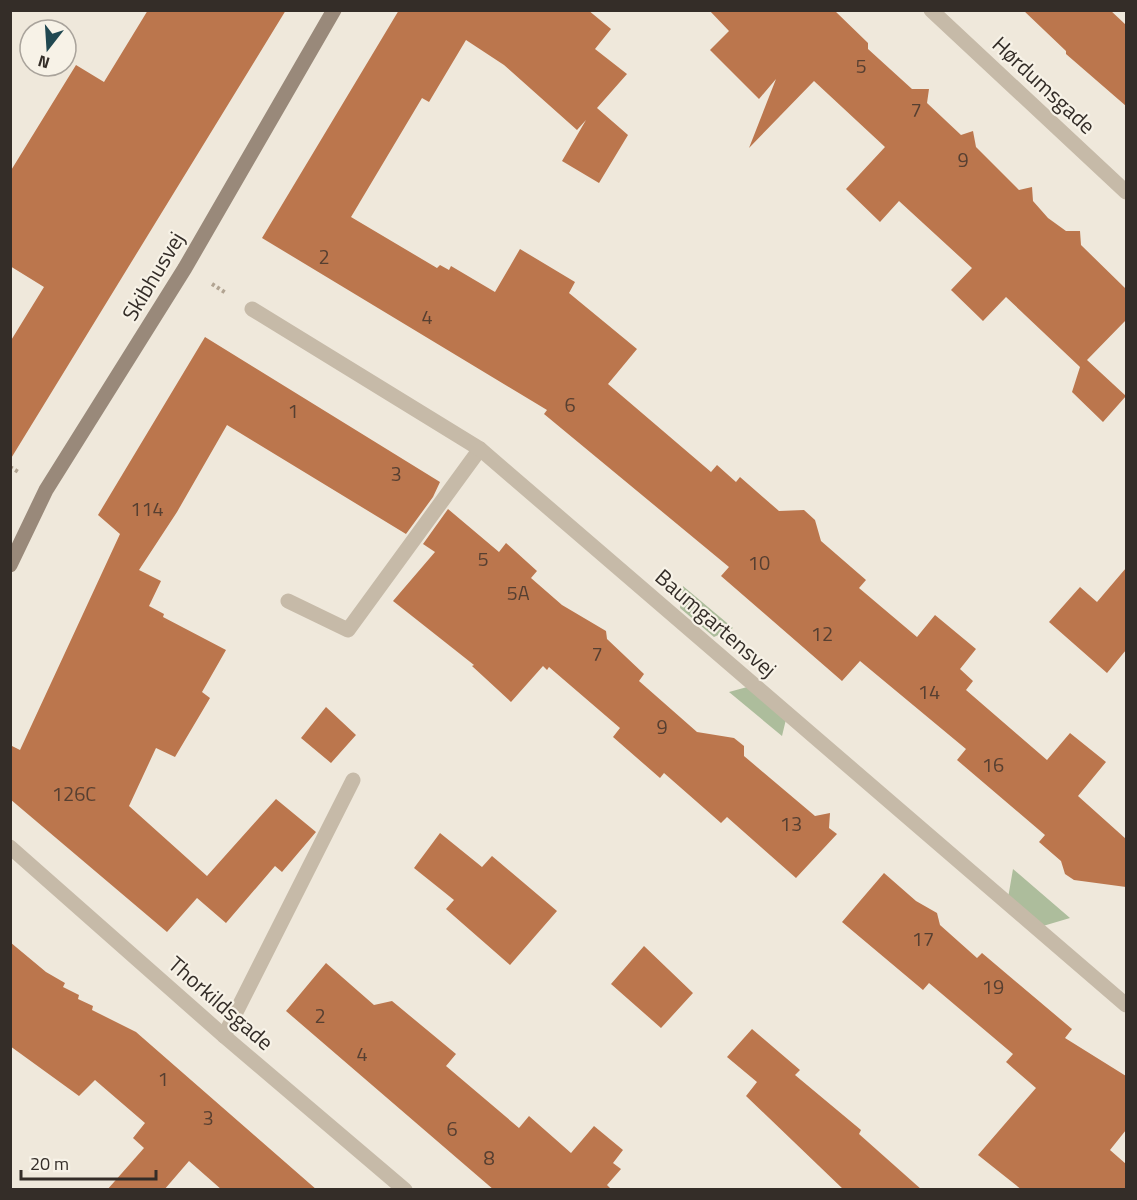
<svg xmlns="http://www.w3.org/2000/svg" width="1137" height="1200" viewBox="0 0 1137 1200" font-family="'Titillium Web',sans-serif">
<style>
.green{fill:#adbd9c}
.building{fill:#bb764d}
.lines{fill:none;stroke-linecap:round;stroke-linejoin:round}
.path{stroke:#b2a492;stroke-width:4;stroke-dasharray:3 3;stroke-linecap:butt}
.lane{stroke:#c6baa8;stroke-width:15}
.street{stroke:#c6baa8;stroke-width:15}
.secondary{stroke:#99897a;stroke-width:15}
.labels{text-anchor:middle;stroke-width:4.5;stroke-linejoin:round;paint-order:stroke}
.number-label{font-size:20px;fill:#563f31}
.street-label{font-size:22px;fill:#342d28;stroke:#f7f2e7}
</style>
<rect width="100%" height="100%" fill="#efe8db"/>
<path class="green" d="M 683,586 L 733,628 L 714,637 L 680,608 Z
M 758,684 L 788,711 L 782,736 L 729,692 Z
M 1013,869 L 1070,918 L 1043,926 L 1008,898 Z"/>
<path class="building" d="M 148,10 L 286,10 L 10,460 L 10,342 L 44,287 L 10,266 L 10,172 L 76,65 L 104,82 Z
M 399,10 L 588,10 L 611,29 L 595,49 L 627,74 L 597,108 L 628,135 L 599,183 L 562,161 L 586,120 L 577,130 L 504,65 L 466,40 L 429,102 L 422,98 L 351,217 L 437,268 L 440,265 L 449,270 L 451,266 L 495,292 L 520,249 L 575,282 L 569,293 L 637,349 L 608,384 L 711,472 L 717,465 L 736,482 L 740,477 L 779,511 L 804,510 L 815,520 L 821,541 L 866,580 L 859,588 L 917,637 L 935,615 L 976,649 L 960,669 L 973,681 L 966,690 L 1047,760 L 1070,733 L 1106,762 L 1078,796 L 1126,839 L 1126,887 L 1074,880 L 1065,874 L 1061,861 L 1039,842 L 1045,835 L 957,760 L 966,749 L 860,661 L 842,681 L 721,576 L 729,567 L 544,414 L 547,410 L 262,238 Z
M 709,10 L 834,10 L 868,43 L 868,49 L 912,89 L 929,89 L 927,103 L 961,135 L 973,131 L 976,147 L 1019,190 L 1032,187 L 1033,201 L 1048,218 L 1066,231 L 1080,231 L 1081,245 L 1126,289 L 1126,320 L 1087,360 L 1126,396 L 1103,422 L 1072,392 L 1080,367 L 1006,297 L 983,321 L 951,290 L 972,268 L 899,201 L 880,222 L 846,189 L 885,147 L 814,81 L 749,148 L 776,79 L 759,99 L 710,50 L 729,31 Z
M 1023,10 L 1110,10 L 1126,25 L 1126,106 L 1066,54 L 1066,51 Z
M 205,337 L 440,482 L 433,497 L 406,534 L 227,425 L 177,512 L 139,570 L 161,581 L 149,606 L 164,614 L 163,617 L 226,650 L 202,692 L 210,698 L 175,757 L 156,748 L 129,806 L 207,876 L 276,799 L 316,832 L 282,872 L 275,866 L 226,923 L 197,898 L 167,932 L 10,799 L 10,745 L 20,750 L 120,534 L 98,515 Z
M 448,509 L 499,552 L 506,543 L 537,571 L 531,578 L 562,605 L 606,631 L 607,639 L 644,674 L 639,681 L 697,732 L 734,738 L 744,746 L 744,756 L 815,816 L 830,813 L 829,828 L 837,834 L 796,878 L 727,817 L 721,823 L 664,773 L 660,778 L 613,737 L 620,728 L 549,667 L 547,670 L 543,666 L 511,702 L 472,666 L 474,665 L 393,601 L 435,552 L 423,544 Z
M 1126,568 L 1126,650 L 1107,673 L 1049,622 L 1080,587 L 1097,602 Z
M 326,707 L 356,735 L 331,763 L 301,738 Z
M 440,833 L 482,867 L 492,856 L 557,911 L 510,965 L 446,909 L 454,900 L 414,868 Z
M 884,873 L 916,901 L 937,913 L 940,925 L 977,958 L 982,953 L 1072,1029 L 1065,1038 L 1126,1076 L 1126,1130 L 1110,1150 L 1126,1164 L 1126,1190 L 1022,1190 L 978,1155 L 1036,1088 L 1006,1062 L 1013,1054 L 929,983 L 923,990 L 842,922 Z
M 10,942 L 46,972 L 65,983 L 63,987 L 79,995 L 78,999 L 93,1006 L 92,1010 L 136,1032 L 317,1190 L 222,1190 L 189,1161 L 164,1190 L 107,1190 L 144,1148 L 133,1138 L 145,1123 L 95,1080 L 79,1096 L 10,1046 Z
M 644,946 L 693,993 L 661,1028 L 611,984 Z
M 326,963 L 374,1005 L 392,1001 L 456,1054 L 446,1066 L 519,1128 L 529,1116 L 571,1153 L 594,1126 L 623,1150 L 613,1163 L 621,1169 L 607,1185 L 612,1190 L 494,1190 L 286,1011 Z
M 752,1029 L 800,1070 L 795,1075 L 861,1130 L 859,1134 L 922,1190 L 844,1190 L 746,1096 L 757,1082 L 727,1057 Z"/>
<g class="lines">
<path class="path" d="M 212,284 L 226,293
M 10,467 L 20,473"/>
<path class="lane" d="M 288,601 L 348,630 L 480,449
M 224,1036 L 353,780"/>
<path class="street" d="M 931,10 L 1126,192
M 252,309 L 480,449 L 1126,1005
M 10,847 L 224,1036 L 405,1190"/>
<path class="secondary" d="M 10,565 L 46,490 L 185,268 L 334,10"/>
</g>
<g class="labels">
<g class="number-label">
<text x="861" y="73">5</text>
<text x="916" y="117">7</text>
<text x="963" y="167">9</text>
<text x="324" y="264">2</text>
<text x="427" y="324">4</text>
<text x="570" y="412">6</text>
<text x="293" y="418">1</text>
<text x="396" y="481">3</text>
<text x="147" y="516">114</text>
<text x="483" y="566">5</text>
<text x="759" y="570">10</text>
<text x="518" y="600">5A</text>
<text x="822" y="641">12</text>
<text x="597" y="661">7</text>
<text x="929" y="699">14</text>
<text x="662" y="734">9</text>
<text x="993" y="772">16</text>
<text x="74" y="801">126C</text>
<text x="791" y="831">13</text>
<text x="923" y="946">17</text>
<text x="993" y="994">19</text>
<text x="320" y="1023">2</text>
<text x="362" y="1061">4</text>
<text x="163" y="1086">1</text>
<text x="208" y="1125">3</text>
<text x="452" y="1136">6</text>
<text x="489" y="1165">8</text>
</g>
<g class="street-label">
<text transform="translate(1044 85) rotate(43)" y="8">Hørdumsgade</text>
<text transform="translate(153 276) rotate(-59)" y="8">Skibhusvej</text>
<text transform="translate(716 623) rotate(41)" y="8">Baumgartensvej</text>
<text transform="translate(221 1003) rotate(41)" y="8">Thorkildsgade</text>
</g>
</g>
<rect width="1137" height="1200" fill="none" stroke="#342d28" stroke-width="24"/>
<g transform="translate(48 48) rotate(197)"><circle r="28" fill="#f7f2e7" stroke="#a9a39b" stroke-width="1.5"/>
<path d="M0-4.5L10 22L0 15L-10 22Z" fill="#214851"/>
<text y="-9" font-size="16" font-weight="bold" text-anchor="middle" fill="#342d28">N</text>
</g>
<path d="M21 1170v9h135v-9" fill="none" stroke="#342d28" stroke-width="3"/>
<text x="30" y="1170" font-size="18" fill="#342d28" stroke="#f7f2e7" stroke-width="4.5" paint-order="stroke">20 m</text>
</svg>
